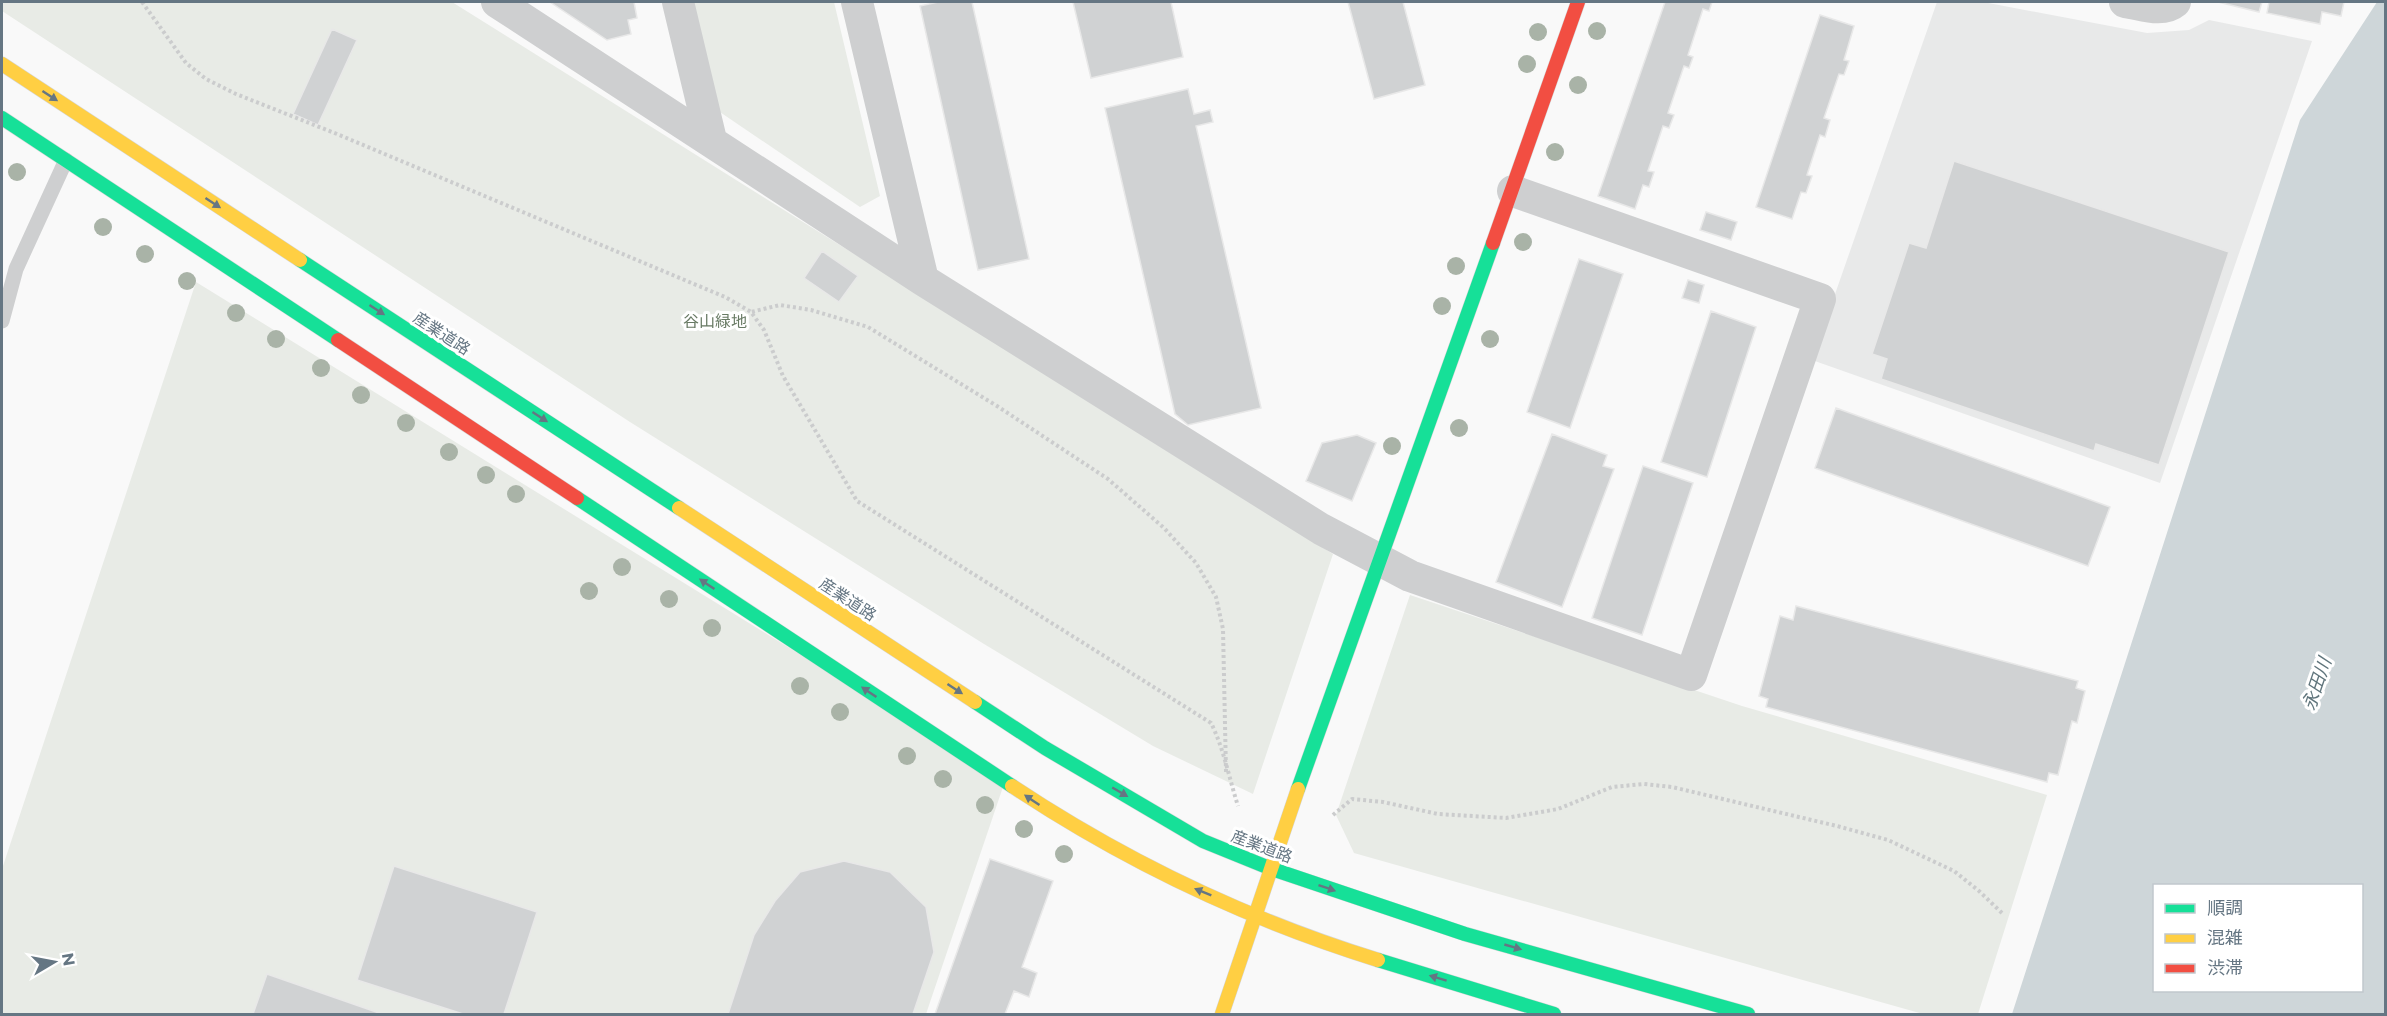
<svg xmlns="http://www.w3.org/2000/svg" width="2387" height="1016" viewBox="0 0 2387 1016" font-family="Montserrat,'Noto Sans JP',sans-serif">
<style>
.built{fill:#e8e9e9}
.green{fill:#e8ebe6}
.water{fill:#ced6d9;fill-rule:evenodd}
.building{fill:#d0d2d3;stroke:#e8e8e8;stroke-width:1.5}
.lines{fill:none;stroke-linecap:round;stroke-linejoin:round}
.fast-casing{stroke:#d5d6d7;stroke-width:15}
.slow-casing{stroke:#d5d6d7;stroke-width:15}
.jam-casing{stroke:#d5d6d7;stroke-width:15}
.path{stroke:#cbcccd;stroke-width:4;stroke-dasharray:3 3;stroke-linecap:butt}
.lane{stroke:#cecfd0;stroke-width:15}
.street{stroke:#cecfd0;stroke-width:32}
.fast{stroke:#16e098;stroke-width:14}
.slow{stroke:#ffcf43;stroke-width:14}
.jam{stroke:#f24e42;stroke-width:14}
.tree{fill:#a9b3a7}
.oneway{fill:#657683}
.labels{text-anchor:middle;stroke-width:6;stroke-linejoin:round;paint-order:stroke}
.park-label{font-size:16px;fill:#687a64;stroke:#fff}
.street-label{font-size:16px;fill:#657683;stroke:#fff}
.water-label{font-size:18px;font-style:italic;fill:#60757c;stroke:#fff}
</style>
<rect width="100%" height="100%" fill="#f9f9f9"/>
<path class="built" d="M 1937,2 L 1983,2 L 2147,33 L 2189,30 L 2209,20 L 2312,41 L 2160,483 L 1812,360 Z"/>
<path class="green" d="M 2,2 L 452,2 L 1333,554 L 1253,794 L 1153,746 L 984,644 L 630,422 L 2,11 Z
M 689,2 L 834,2 L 880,196 L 860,207 L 714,108 Z
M 196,282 L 1005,781 L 926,1014 L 2,1014 L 2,869 Z
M 1410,595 L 1742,706 L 2047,795 L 1978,1014 L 1923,1014 L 1354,853 L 1336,815 Z"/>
<path class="water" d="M 2377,2 L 2386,2 L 2385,1014 L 2012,1014 L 2300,120 ZM 2154,886 L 2362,886 L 2362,990 L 2154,990 Z"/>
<path class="building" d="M 550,2 L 634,2 L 637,18 L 628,20 L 631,34 L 607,40 Z
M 938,2 L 972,2 L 1029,259 L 978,270 L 920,6 Z
M 1073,2 L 1171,2 L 1183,57 L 1091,78 Z
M 1348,2 L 1403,2 L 1425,85 L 1374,99 Z
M 1665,2 L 1712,2 L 1709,11 L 1703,9 L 1688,55 L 1693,57 L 1689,68 L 1684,66 L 1668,113 L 1674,115 L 1669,128 L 1663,126 L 1648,171 L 1654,172 L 1649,187 L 1643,185 L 1635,209 L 1598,196 Z
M 2218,2 L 2262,2 L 2259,12 Z
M 2269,2 L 2344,2 L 2341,16 L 2322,12 L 2320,24 L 2267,13 Z
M 1820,15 L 1854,26 L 1844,60 L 1849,61 L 1844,75 L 1839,74 L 1824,118 L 1830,120 L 1825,137 L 1820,135 L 1807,175 L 1812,176 L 1806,193 L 1801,192 L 1792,219 L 1756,207 Z
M 332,29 L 357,40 L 318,125 L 293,114 Z
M 1188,89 L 1194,114 L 1210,110 L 1213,122 L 1196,126 L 1261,408 L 1188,425 L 1175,414 L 1105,108 Z
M 1954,161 L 2229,252 L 2159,465 L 2096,444 L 2094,451 L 1881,379 L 1887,359 L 1872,354 L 1909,243 L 1926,248 Z
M 1706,212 L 1737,222 L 1731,240 L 1700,230 Z
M 822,251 L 858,276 L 839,302 L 804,278 Z
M 1579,259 L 1623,274 L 1570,428 L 1527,412 Z
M 1688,280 L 1704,285 L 1699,303 L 1682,298 Z
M 1711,311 L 1756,327 L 1707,477 L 1661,462 Z
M 1836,408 L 2110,507 L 2088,566 L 1815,468 Z
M 1552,434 L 1607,455 L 1603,466 L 1614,469 L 1562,607 L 1496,582 Z
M 1357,435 L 1376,443 L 1352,501 L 1306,481 L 1322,443 Z
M 1643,466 L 1693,483 L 1642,635 L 1592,618 Z
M 1796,606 L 2078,681 L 2076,688 L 2085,691 L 2077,723 L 2072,721 L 2058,775 L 2049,773 L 2047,782 L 1766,707 L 1768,699 L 1759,696 L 1780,616 L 1793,620 Z
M 990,859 L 1053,881 L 1022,967 L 1037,973 L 1029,997 L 1014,991 L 1005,1014 L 935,1014 Z
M 844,861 L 890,872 L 926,907 L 934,952 L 913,1014 L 728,1014 L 754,935 L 775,901 L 800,872 Z
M 394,866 L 537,912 L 504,1014 L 463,1014 L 357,980 Z
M 267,974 L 382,1014 L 253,1014 Z"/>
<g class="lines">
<g class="fast-casing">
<path id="fast" d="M 2,118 L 338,340
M 300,260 L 679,508
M 577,498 L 1012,786
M 975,702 L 1045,748 L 1203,841 L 1272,869 L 1465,934 L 1748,1014
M 1298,789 L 1493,243
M 1378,960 L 1554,1014"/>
</g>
<g class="slow-casing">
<path id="slow" d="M 2,64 L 300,260
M 679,508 L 975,702
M 1012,786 C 1125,861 1249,920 1378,960
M 1222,1014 L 1298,789"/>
</g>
<g class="jam-casing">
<path id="jam" d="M 1493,243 L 1578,2
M 338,340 L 577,498"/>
</g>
<path class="path" d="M 142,2 L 186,63 L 206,79 L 236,94 L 337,134 L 725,297 L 751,312
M 1226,772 L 1223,629 L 1216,597 L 1196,563 L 1164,528 L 1108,479 L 997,406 L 868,327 L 811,310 L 780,305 L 751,312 L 764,330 L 783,376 L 857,501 L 1211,723 C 1224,749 1229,778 1238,806
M 1333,815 L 1352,799 L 1383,802 L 1438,814 L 1506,818 L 1558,809 L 1612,787 L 1644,784 L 1672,787 L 1837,826 L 1888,840 L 1954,871 L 1979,891 L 2003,914"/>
<path class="lane" d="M 2,321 L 16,269 L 66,160"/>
<path class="street" d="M 497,2 L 923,280 L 1321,529 L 1410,576 L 1691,675 L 1820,299 L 1513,191
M 678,2 L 711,140
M 857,2 L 923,280
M 2125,2 C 2141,4 2162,13 2175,2"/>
<use href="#fast" class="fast"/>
<use href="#slow" class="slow"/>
<use href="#jam" class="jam"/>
</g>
<g class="tree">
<circle cx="1597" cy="31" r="9"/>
<circle cx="1538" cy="32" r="9"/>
<circle cx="1527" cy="64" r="9"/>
<circle cx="1578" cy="85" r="9"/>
<circle cx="1555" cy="152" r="9"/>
<circle cx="17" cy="172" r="9"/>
<circle cx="103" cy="227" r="9"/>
<circle cx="1523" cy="242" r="9"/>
<circle cx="145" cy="254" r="9"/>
<circle cx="1456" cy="266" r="9"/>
<circle cx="187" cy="281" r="9"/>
<circle cx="1442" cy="306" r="9"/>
<circle cx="236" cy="313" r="9"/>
<circle cx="276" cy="339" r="9"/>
<circle cx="1490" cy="339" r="9"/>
<circle cx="321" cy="368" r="9"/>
<circle cx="361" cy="395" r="9"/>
<circle cx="406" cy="423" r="9"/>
<circle cx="1459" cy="428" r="9"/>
<circle cx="1392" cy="446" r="9"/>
<circle cx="449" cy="452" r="9"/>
<circle cx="486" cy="475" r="9"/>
<circle cx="516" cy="494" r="9"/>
<circle cx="622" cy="567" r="9"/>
<circle cx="589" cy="591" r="9"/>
<circle cx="669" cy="599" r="9"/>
<circle cx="712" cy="628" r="9"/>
<circle cx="800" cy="686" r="9"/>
<circle cx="840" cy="712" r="9"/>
<circle cx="907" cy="756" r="9"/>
<circle cx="943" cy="779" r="9"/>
<circle cx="985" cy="805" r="9"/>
<circle cx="1024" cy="829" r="9"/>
<circle cx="1064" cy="854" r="9"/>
</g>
<defs><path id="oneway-solid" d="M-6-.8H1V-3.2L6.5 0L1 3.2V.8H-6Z" transform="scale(1.5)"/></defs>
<g class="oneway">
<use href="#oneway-solid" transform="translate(50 96) rotate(33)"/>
<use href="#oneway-solid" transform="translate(213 203) rotate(33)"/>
<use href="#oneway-solid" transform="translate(377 310) rotate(33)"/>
<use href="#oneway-solid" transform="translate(540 417) rotate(33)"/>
<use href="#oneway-solid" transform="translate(707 584) rotate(-146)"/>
<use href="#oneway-solid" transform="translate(955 689) rotate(33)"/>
<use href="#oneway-solid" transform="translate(869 692) rotate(-146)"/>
<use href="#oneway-solid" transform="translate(1120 792) rotate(30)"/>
<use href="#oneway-solid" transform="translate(1032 800) rotate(-146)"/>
<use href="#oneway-solid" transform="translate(1327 888) rotate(19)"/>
<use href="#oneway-solid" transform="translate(1203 892) rotate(-158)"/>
<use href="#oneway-solid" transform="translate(1513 947) rotate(16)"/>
<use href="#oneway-solid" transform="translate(1438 978) rotate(-163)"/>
</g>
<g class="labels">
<g class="park-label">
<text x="715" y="327">谷山緑地</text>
</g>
<g class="street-label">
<text transform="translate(442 333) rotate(33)" y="6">産業道路</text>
<text transform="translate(848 599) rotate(33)" y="6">産業道路</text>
<text transform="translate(1262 846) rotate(21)" y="6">産業道路</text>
</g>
<g class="water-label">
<text transform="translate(2317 684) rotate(-71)" y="6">永田川</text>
</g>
</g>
<rect width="2387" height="1016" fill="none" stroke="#657683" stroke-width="6"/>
<rect x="2153" y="884" width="210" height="108" fill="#ffffff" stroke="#c1c8cd" stroke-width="1.5"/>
<rect x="2165" y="904" width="30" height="9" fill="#16e098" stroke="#c1c8cd" stroke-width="1.5"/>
<text x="2207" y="914" font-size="18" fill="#657683">順調</text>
<rect x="2165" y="934" width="30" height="9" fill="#ffcf43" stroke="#c1c8cd" stroke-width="1.5"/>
<text x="2207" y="944" font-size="18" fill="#657683">混雑</text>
<rect x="2165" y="964" width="30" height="9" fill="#f24e42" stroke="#c1c8cd" stroke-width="1.5"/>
<text x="2207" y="974" font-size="18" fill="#657683">渋滞</text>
<g transform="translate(54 962) rotate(80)" stroke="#ffffff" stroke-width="4.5" paint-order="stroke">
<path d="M0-4.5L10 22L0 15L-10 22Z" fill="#657683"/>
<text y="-9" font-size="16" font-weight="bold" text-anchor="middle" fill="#657683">N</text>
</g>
</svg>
